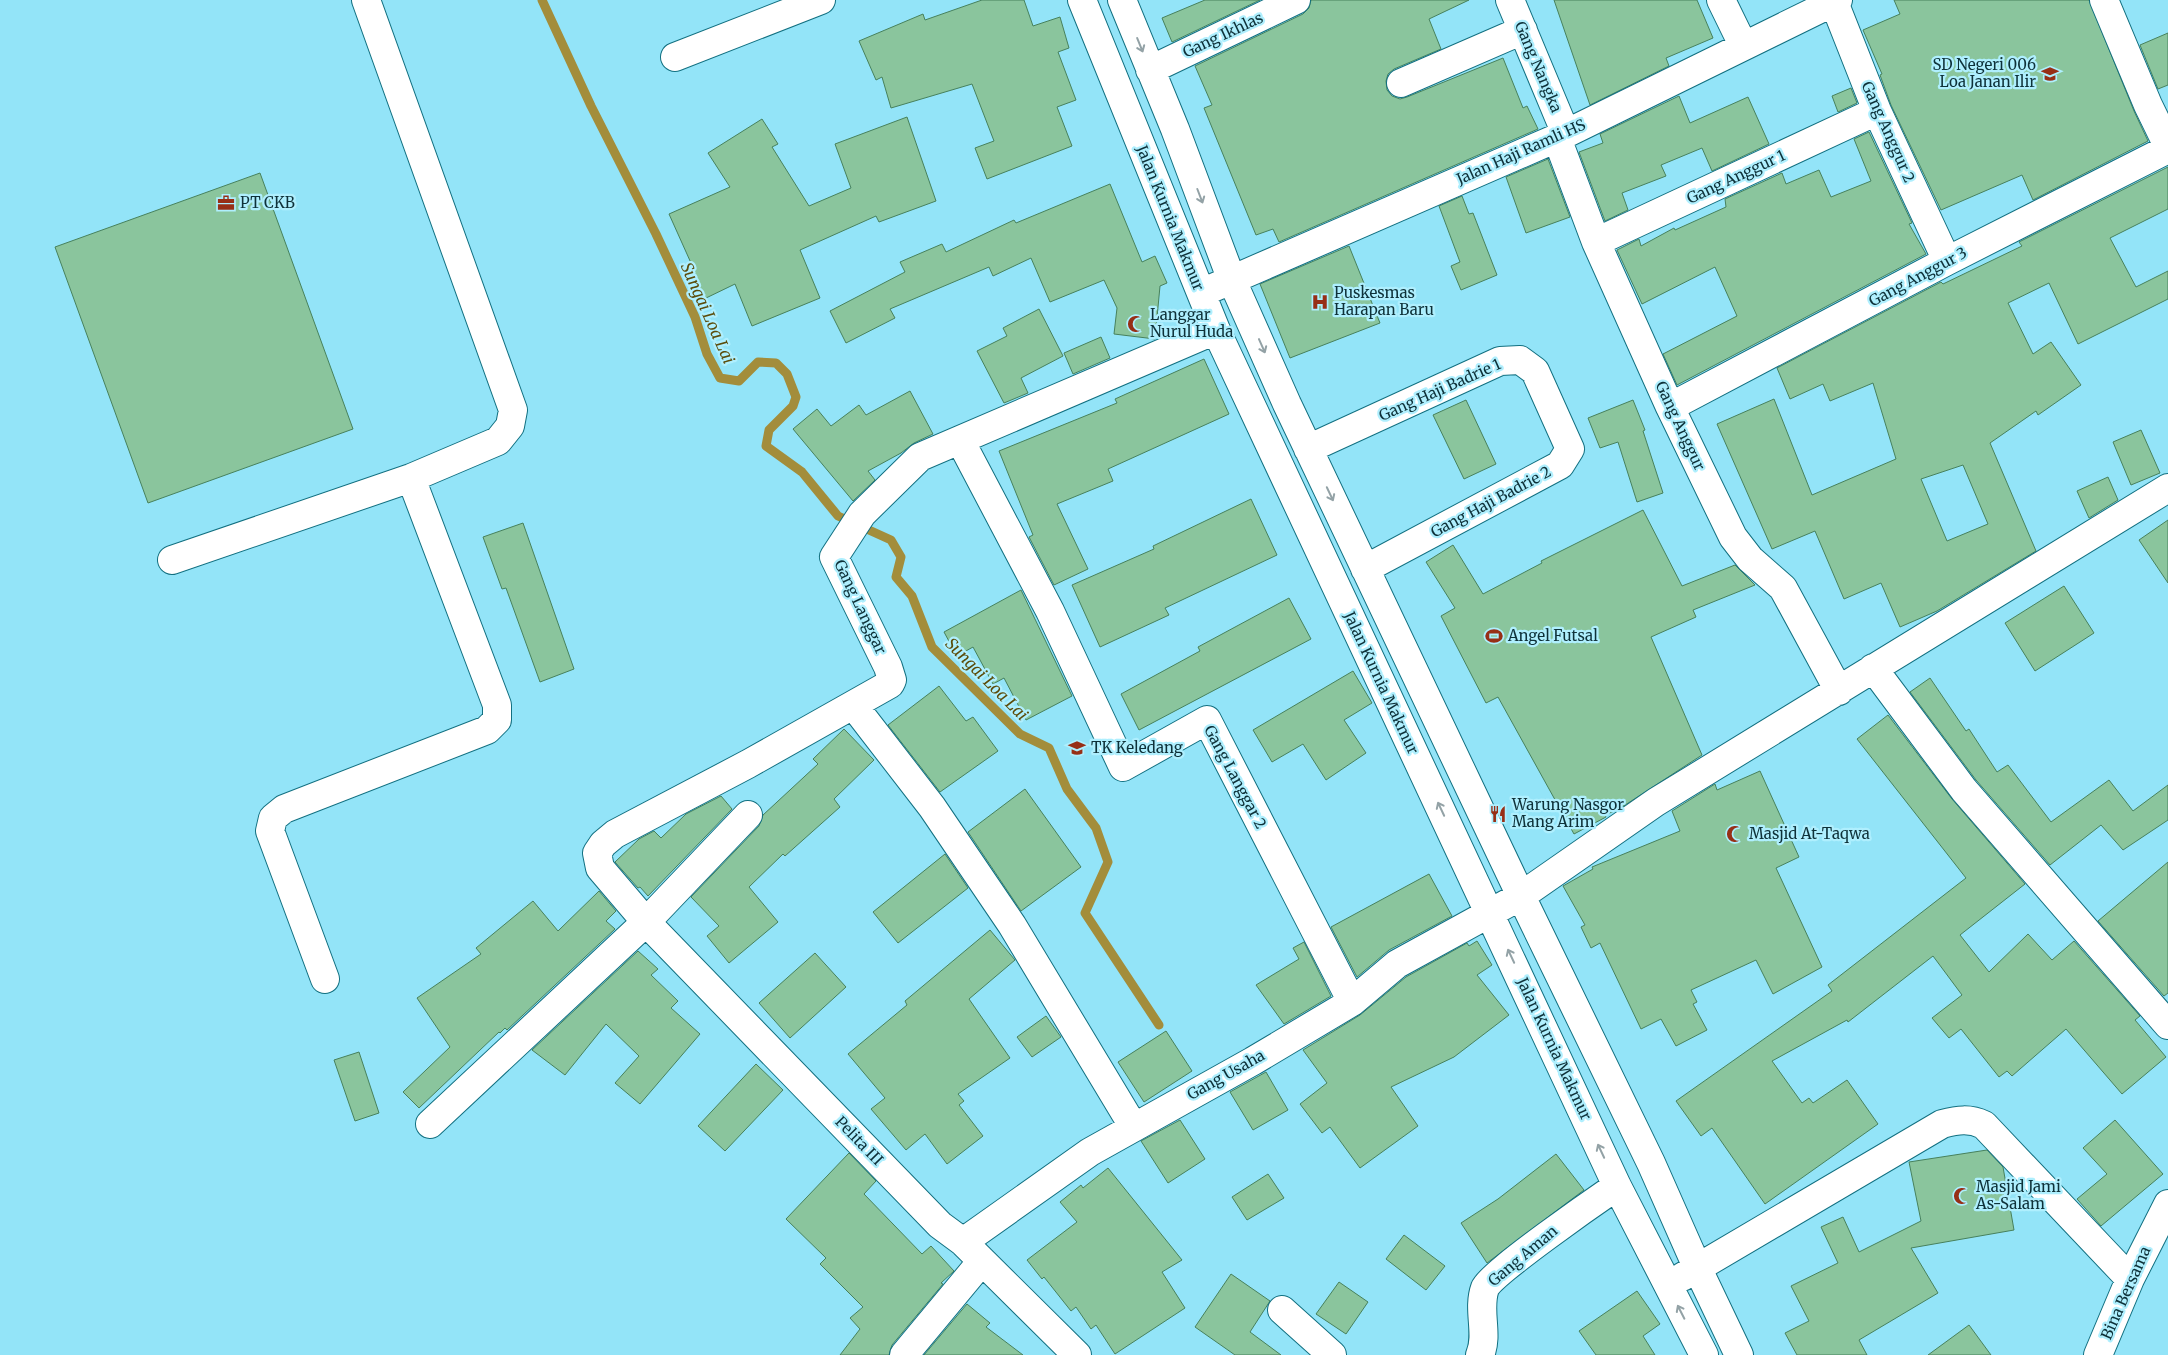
<svg xmlns="http://www.w3.org/2000/svg" width="2168" height="1355" viewBox="0 0 2168 1355" font-family="Merriweather,serif">
<style>
.lines{fill:none;stroke-linecap:round;stroke-linejoin:round}
.stream{stroke:#a38d3b;stroke-width:9}
.building{fill:#8ac59d;stroke:#47815c;fill-rule:evenodd}
.minor-casing{stroke:#127081;stroke-width:30}
.minor{stroke:#fff;stroke-width:28}
.oneway{stroke:#93a2a6}
.labels{text-anchor:middle;stroke-width:4.5;stroke-linejoin:round;paint-order:stroke}
.street-label{font-size:15px;fill:#0e3139;stroke:#afeffe}
.poi-label{font-size:15px;fill:#0e3139;stroke:#afeffe;text-anchor:start}
.water-label{font-size:16px;font-style:italic;fill:#5b4c0b;stroke:#afeffe}
</style>
<rect width="100%" height="100%" fill="#93e4f8"/>
<g class="lines">
<path class="stream" d="M 542,0 L 591,106 L 656,234 L 695,317 L 707,354 L 720,378 L 739,381 L 758,362 L 776,363 L 787,374 L 796,397 L 793,406 L 769,430 L 766,446 L 802,472 L 838,516 L 891,540 L 901,557 L 896,577 L 912,596 L 932,647 L 1020,734 L 1049,748 L 1067,789 L 1096,828 L 1108,862 L 1085,913 L 1159,1025"/>
</g>
<path class="building" d="M 982,0 L 1024,0 L 1033,26 L 1060,17 L 1069,48 L 1058,52 L 1076,100 L 1057,107 L 1072,146 L 987,179 L 975,148 L 994,141 L 972,84 L 891,108 L 882,77 L 876,80 L 859,41 L 923,14 L 925,20 Z
M 1205,0 L 1260,0 L 1172,42 L 1162,18 Z
M 1311,0 L 1469,0 L 1429,19 L 1441,49 L 1394,69 L 1388,74 L 1386,81 L 1387,90 L 1392,96 L 1400,99 L 1407,97 L 1503,58 L 1523,108 L 1527,106 L 1538,129 L 1279,242 L 1273,229 L 1256,235 L 1204,108 L 1212,105 L 1195,66 L 1303,14 L 1309,8 Z
M 1554,0 L 1697,0 L 1713,38 L 1666,58 L 1669,66 L 1590,105 Z
M 1894,0 L 2089,0 L 2134,111 L 2148,141 L 2033,200 L 2022,175 L 1941,210 L 1891,105 L 1880,75 L 1882,74 L 1863,30 L 1900,14 Z
M 2168,33 L 2168,85 L 2158,89 L 2140,45 Z
M 1851,88 L 1857,103 L 1838,112 L 1832,96 Z
M 1679,96 L 1690,123 L 1748,97 L 1769,144 L 1712,171 L 1702,148 L 1661,165 L 1666,176 L 1622,193 L 1628,210 L 1605,221 L 1579,152 L 1603,143 L 1600,134 Z
M 907,117 L 936,201 L 879,222 L 876,216 L 800,250 L 820,298 L 752,326 L 735,284 L 704,299 L 687,265 L 691,263 L 669,214 L 730,187 L 708,153 L 762,119 L 778,144 L 772,147 L 809,206 L 851,188 L 835,144 Z
M 1869,132 L 1912,223 L 1909,224 L 1926,254 L 1677,385 L 1663,354 L 1737,316 L 1715,267 L 1642,304 L 1617,250 L 1639,239 L 1641,246 L 1674,228 L 1675,230 L 1726,207 L 1725,199 L 1782,173 L 1786,184 L 1819,170 L 1831,197 L 1871,181 L 1854,139 Z
M 1548,159 L 1570,217 L 1526,233 L 1506,177 Z
M 2168,167 L 2168,209 L 2110,238 L 2136,287 L 2168,271 L 2168,299 L 2078,344 L 2049,283 L 2008,303 L 2033,354 L 2051,342 L 2081,385 L 2038,415 L 2036,411 L 1990,443 L 2036,551 L 1937,611 L 1900,627 L 1881,583 L 1844,599 L 1815,531 L 1772,549 L 1717,424 L 1774,399 L 1812,495 L 1896,459 L 1873,383 L 1830,401 L 1823,384 L 1790,399 L 1777,368 L 1941,282 L 1943,284 L 2022,246 L 2019,242 ZM 1963,465 L 1988,524 L 1947,541 L 1921,479 Z
M 260,173 L 353,429 L 148,503 L 55,247 Z
M 1110,184 L 1142,262 L 1155,256 L 1167,283 L 1160,286 L 1155,339 L 1114,334 L 1117,308 L 1104,280 L 1050,302 L 1031,258 L 993,276 L 989,267 L 890,309 L 895,318 L 846,343 L 830,311 L 905,272 L 900,262 L 942,244 L 946,252 L 1014,220 L 1016,223 Z
M 1462,196 L 1469,214 L 1473,213 L 1497,275 L 1461,290 L 1451,266 L 1460,262 L 1439,206 Z
M 1349,246 L 1380,323 L 1290,358 L 1260,284 Z
M 1039,309 L 1063,356 L 1021,378 L 1028,393 L 1004,403 L 977,351 L 1007,336 L 1003,328 Z
M 1101,337 L 1110,358 L 1073,374 L 1064,353 Z
M 1204,359 L 1229,414 L 1108,469 L 1113,481 L 1057,504 L 1088,569 L 1054,585 L 1029,537 L 1033,535 L 999,451 L 1117,403 L 1115,399 Z
M 910,391 L 933,434 L 914,443 L 901,453 L 868,471 L 875,480 L 853,501 L 793,429 L 817,409 L 831,426 L 859,405 L 866,415 Z
M 1466,400 L 1496,464 L 1464,479 L 1433,415 Z
M 1633,400 L 1645,430 L 1643,431 L 1663,493 L 1637,502 L 1618,442 L 1600,448 L 1588,418 Z
M 2141,430 L 2160,473 L 2131,485 L 2113,442 Z
M 2108,477 L 2118,500 L 2089,518 L 2077,491 Z
M 1251,499 L 1277,555 L 1165,608 L 1169,615 L 1100,647 L 1072,585 L 1154,549 L 1153,546 Z
M 1643,510 L 1682,586 L 1735,565 L 1755,585 L 1693,610 L 1696,617 L 1651,637 L 1702,755 L 1619,809 L 1605,815 L 1606,817 L 1574,834 L 1498,697 L 1486,703 L 1441,616 L 1455,608 L 1426,562 L 1453,545 L 1483,594 L 1542,563 L 1541,561 Z
M 2168,520 L 2168,583 L 2139,540 Z
M 523,523 L 574,669 L 540,682 L 506,588 L 502,589 L 483,537 Z
M 2064,586 L 2094,633 L 2035,671 L 2005,623 Z
M 1021,590 L 1072,696 L 1026,720 L 1004,678 L 993,684 L 973,647 L 957,656 L 944,632 Z
M 1289,598 L 1311,639 L 1139,730 L 1121,694 L 1200,651 L 1198,647 Z
M 1353,671 L 1372,703 L 1344,720 L 1366,753 L 1326,780 L 1303,744 L 1272,762 L 1253,730 Z
M 1930,678 L 1966,731 L 1969,729 L 1997,772 L 2008,765 L 2051,822 L 2109,780 L 2133,811 L 2168,785 L 2168,820 L 2123,850 L 2101,825 L 2050,865 L 1976,780 L 1910,692 Z
M 939,686 L 966,721 L 973,717 L 998,751 L 940,792 L 888,725 Z
M 1888,715 L 1952,799 L 2025,884 L 1960,935 L 1989,972 L 2028,934 L 2052,960 L 2074,941 L 2140,1016 L 2135,1020 L 2166,1057 L 2122,1094 L 2066,1029 L 2012,1076 L 2007,1071 L 1999,1077 L 1961,1029 L 1949,1038 L 1932,1018 L 1962,995 L 1933,956 L 1848,1022 L 1847,1020 L 1772,1061 L 1802,1103 L 1809,1098 L 1813,1103 L 1847,1080 L 1878,1124 L 1765,1204 L 1712,1128 L 1701,1136 L 1676,1101 L 1832,991 L 1828,985 L 1966,878 L 1857,739 Z
M 844,729 L 874,760 L 834,799 L 840,807 L 785,856 L 783,854 L 749,887 L 778,922 L 729,963 L 707,936 L 719,926 L 691,897 L 759,826 L 763,815 L 818,764 L 813,759 Z
M 1760,771 L 1799,857 L 1776,868 L 1822,967 L 1773,994 L 1756,960 L 1691,990 L 1697,1002 L 1693,1004 L 1707,1030 L 1676,1046 L 1661,1019 L 1641,1029 L 1600,943 L 1591,948 L 1581,927 L 1585,925 L 1563,886 L 1593,869 L 1592,867 L 1680,831 L 1672,811 L 1715,784 L 1717,790 Z
M 1025,789 L 1081,867 L 1021,911 L 968,832 Z
M 721,796 L 732,809 L 648,896 L 640,887 L 638,888 L 615,862 L 639,839 L 654,831 L 661,838 L 686,814 Z
M 945,854 L 968,888 L 898,943 L 873,912 Z
M 2168,862 L 2168,993 L 2164,996 L 2098,921 Z
M 1429,874 L 1452,916 L 1389,950 L 1357,977 L 1331,927 Z
M 599,891 L 616,911 L 606,921 L 615,929 L 507,1030 L 505,1028 L 500,1033 L 499,1032 L 419,1108 L 403,1092 L 450,1047 L 417,998 L 481,954 L 476,948 L 533,901 L 558,931 Z
M 990,930 L 1015,960 L 969,999 L 1010,1058 L 958,1094 L 964,1101 L 959,1105 L 983,1136 L 947,1164 L 925,1134 L 906,1150 L 871,1109 L 885,1098 L 848,1054 L 907,1005 L 905,1001 Z
M 1477,941 L 1492,965 L 1477,975 L 1509,1015 L 1454,1057 L 1391,1087 L 1418,1126 L 1360,1168 L 1330,1127 L 1322,1133 L 1300,1104 L 1327,1083 L 1303,1050 L 1360,1015 L 1406,977 L 1467,943 L 1469,946 Z
M 1304,942 L 1331,996 L 1284,1024 L 1256,985 L 1299,959 L 1293,948 Z
M 638,951 L 658,969 L 651,975 L 678,1001 L 671,1008 L 700,1034 L 640,1104 L 615,1083 L 639,1056 L 606,1024 L 565,1075 L 532,1050 Z
M 815,953 L 846,987 L 790,1038 L 759,1003 Z
M 1046,1016 L 1061,1037 L 1032,1057 L 1017,1037 Z
M 1166,1031 L 1192,1071 L 1144,1102 L 1118,1062 Z
M 359,1052 L 379,1113 L 355,1121 L 334,1060 Z
M 756,1064 L 783,1090 L 725,1151 L 698,1126 Z
M 1266,1072 L 1288,1110 L 1253,1130 L 1230,1092 Z
M 1180,1120 L 1205,1159 L 1168,1183 L 1141,1141 Z
M 2115,1120 L 2163,1174 L 2101,1226 L 2077,1199 L 2107,1174 L 2083,1148 Z
M 1987,1150 L 2003,1167 L 2014,1230 L 1911,1248 L 1938,1293 L 1859,1340 L 1867,1355 L 1797,1355 L 1785,1333 L 1809,1321 L 1791,1286 L 1838,1263 L 1821,1227 L 1843,1217 L 1859,1252 L 1921,1221 L 1909,1162 Z
M 849,1153 L 876,1181 L 864,1194 L 922,1254 L 931,1246 L 954,1271 L 941,1283 L 943,1284 L 892,1345 L 889,1355 L 840,1355 L 860,1329 L 850,1318 L 863,1307 L 820,1264 L 826,1258 L 786,1219 Z
M 1556,1154 L 1584,1190 L 1487,1263 L 1461,1223 L 1498,1199 Z
M 1108,1168 L 1182,1260 L 1162,1272 L 1185,1308 L 1115,1354 L 1096,1325 L 1091,1329 L 1076,1307 L 1071,1311 L 1044,1277 L 1042,1279 L 1027,1260 L 1077,1222 L 1060,1202 L 1081,1185 L 1083,1188 Z
M 1268,1174 L 1284,1198 L 1247,1220 L 1232,1197 Z
M 1404,1235 L 1445,1266 L 1426,1290 L 1386,1259 Z
M 1231,1274 L 1270,1301 L 1250,1332 L 1281,1355 L 1235,1355 L 1195,1327 Z
M 1339,1282 L 1368,1302 L 1346,1334 L 1316,1314 Z
M 1637,1291 L 1660,1324 L 1643,1336 L 1655,1355 L 1596,1355 L 1579,1331 Z
M 967,1304 L 990,1323 L 986,1327 L 1023,1355 L 924,1355 Z
M 1969,1325 L 1991,1355 L 1928,1355 Z"/>
<g class="lines">
<g class="minor-casing">
<path id="minor" d="M 1082,0 L 1216,330 L 1617,1186 L 1704,1355
M 1122,0 L 1175,129 L 1231,278 L 1287,404 L 1521,896 L 1651,1163 L 1697,1267 L 1739,1355
M 1510,0 L 1566,134
M 1721,0 L 1743,45
M 2104,0 L 2148,105 L 2168,146
M 1834,2 L 1877,111 L 1947,261
M 675,57 L 821,0
M 1150,70 L 1296,0
M 1401,83 L 1523,30
M 1557,138 L 1596,242 L 1670,407 L 1733,537 L 1750,559 L 1783,588 L 1839,691
M 1596,242 L 1877,111
M 1215,287 L 1557,138 L 1838,0
M 1670,407 L 1947,261 L 2168,149
M 960,440 L 1050,611 L 1123,767 L 1207,720 L 1352,1002
M 1308,449 L 1500,361 L 1520,360 L 1535,371 L 1570,449 L 1560,465 L 1365,569
M 172,560 L 411,478 L 498,441 L 510,426 L 513,410 L 366,0
M 1873,668 L 1964,790 L 2168,1025
M 854,706 L 932,807 L 1012,925 L 1133,1126
M 325,979 L 270,831 L 273,818 L 284,809 L 487,730 L 497,720 L 497,705 L 411,478
M 430,1124 L 646,922 L 748,815
M 963,1242 L 1090,1152 L 1253,1061 L 1352,1002 L 1397,964 L 1521,896 L 1656,802 L 2168,488
M 1682,1277 L 1942,1124 C 1958,1120 1969,1118 1984,1125 L 2130,1279
M 1282,1310 L 1332,1355
M 904,1355 L 982,1261
M 1077,1355 L 963,1242 L 940,1225 L 646,922 L 600,868 L 597,853 L 603,844 L 615,834 L 748,764 L 890,684 L 892,680 L 888,667 L 834,557 L 862,514 L 920,457 L 1216,330
M 1480,1355 C 1489,1334 1477,1310 1485,1288 C 1490,1274 1598,1199 1617,1186
M 2098,1355 L 2130,1279 L 2168,1204"/>
</g>
<use href="#minor" class="minor"/>
</g>
<defs><path id="oneway-shaft" d="M-6 0H5M1.5-3L5.5 0L1.5 3" fill="none" stroke-width="1.6" stroke-linecap="round" stroke-linejoin="round" transform="scale(1.25)"/></defs>
<g class="oneway">
<use href="#oneway-shaft" transform="translate(1140 45) rotate(68)"/>
<use href="#oneway-shaft" transform="translate(1200 196) rotate(69)"/>
<use href="#oneway-shaft" transform="translate(1262 346) rotate(66)"/>
<use href="#oneway-shaft" transform="translate(1330 494) rotate(65)"/>
<use href="#oneway-shaft" transform="translate(1441 809) rotate(-115)"/>
<use href="#oneway-shaft" transform="translate(1511 956) rotate(-115)"/>
<use href="#oneway-shaft" transform="translate(1601 1151) rotate(-115)"/>
<use href="#oneway-shaft" transform="translate(1681 1312) rotate(-117)"/>
</g>
<defs>
<g id="school-bare" transform="scale(1.35)"><path d="M0-5L7-2L0 1L-7-2ZM-4 1L0 2.5L4 1V4Q0 6-4 4Z" fill="#972f16" stroke="#afeffe" stroke-width="2.5" paint-order="stroke"/></g>
<g id="office-bare" transform="scale(1.35)"><path d="M-6-3h4V-5.5h4V-3h4V5H-6ZM-1-4.5V-3h2v-1.5ZM-6 0V1H6V0Z" fill="#972f16" stroke="#afeffe" stroke-width="2.5" paint-order="stroke"/></g>
<g id="hospital-bare" transform="scale(1.35)"><path d="M-5-5h3v3.5h4V-5h3V5h-3V1.5h-4V5h-3Z" fill="#972f16" stroke="#afeffe" stroke-width="2.5" paint-order="stroke"/></g>
<g id="mosque-bare" transform="scale(1.35)"><path d="M3.5-4.9A6 6 0 1 0 3.5 4.9A5 5 0 1 1 3.5-4.9Z" fill="#972f16" stroke="#afeffe" stroke-width="2.5" paint-order="stroke"/></g>
<g id="stadium-bare" transform="scale(1.35)"><path d="M0-5a6.5 5 0 1 0 0 10a6.5 5 0 1 0 0-10ZM-3.5-1.8h7v3.6h-7Z" fill="#972f16" stroke="#afeffe" stroke-width="2.5" paint-order="stroke"/></g>
<g id="restaurant-bare" transform="scale(1.35)"><path d="M-5-6h1v4h1v-4h1v4h1v-4h1v5L-1.5 .5V6h-2V.5L-5-1ZM5-6V6H3V1.5H1.5Q1.5-4 5-6Z" fill="#972f16" stroke="#afeffe" stroke-width="2.5" paint-order="stroke"/></g>
</defs>
<g fill-rule="evenodd">
<use href="#school-bare" x="2050" y="74"/>
<use href="#office-bare" x="226" y="203"/>
<use href="#hospital-bare" x="1320" y="302"/>
<use href="#mosque-bare" x="1136" y="324"/>
<use href="#stadium-bare" x="1494" y="636"/>
<use href="#school-bare" x="1077" y="748"/>
<use href="#restaurant-bare" x="1498" y="814"/>
<use href="#mosque-bare" x="1735" y="834"/>
<use href="#mosque-bare" x="1962" y="1196"/>
</g>
<g class="labels">
<g class="street-label">
<text transform="translate(1223 35) rotate(-25)" y="5">Gang Ikhlas</text>
<text transform="translate(1538 67) rotate(67)" y="5">Gang Nangka</text>
<text transform="translate(1888 132) rotate(66)" y="5">Gang Anggur 2</text>
<text transform="translate(1521 152) rotate(-24)" y="5">Jalan Haji Ramli HS</text>
<text transform="translate(1736 177) rotate(-25)" y="5">Gang Anggur 1</text>
<text transform="translate(1170 218) rotate(68)" y="5">Jalan Kurnia Makmur</text>
<text transform="translate(1918 277) rotate(-28)" y="5">Gang Anggur 3</text>
<text transform="translate(1440 390) rotate(-24)" y="5">Gang Haji Badrie 1</text>
<text transform="translate(1680 426) rotate(65)" y="5">Gang Anggur</text>
<text transform="translate(1491 502) rotate(-28)" y="5">Gang Haji Badrie 2</text>
<text transform="translate(860 607) rotate(65)" y="5">Gang Langgar</text>
<text transform="translate(1381 683) rotate(65)" y="5">Jalan Kurnia Makmur</text>
<text transform="translate(1235 777) rotate(62)" y="5">Gang Langgar 2</text>
<text transform="translate(1554 1049) rotate(65)" y="5">Jalan Kurnia Makmur</text>
<text transform="translate(1226 1075) rotate(-29)" y="5">Gang Usaha</text>
<text transform="translate(859 1141) rotate(46)" y="5">Pelita III</text>
<text transform="translate(1523 1256) rotate(-40)" y="5">Gang Aman</text>
<text transform="translate(2126 1293) rotate(-66)" y="5">Bina Bersama</text>
</g>
<g class="poi-label">
<text x="2036" y="70" text-anchor="end">SD Negeri 006<tspan x="2036" dy="17">Loa Janan Ilir</tspan></text>
<text x="240" y="208">PT CKB</text>
<text x="1334" y="298">Puskesmas<tspan x="1334" dy="17">Harapan Baru</tspan></text>
<text x="1150" y="320">Langgar<tspan x="1150" dy="17">Nurul Huda</tspan></text>
<text x="1508" y="641">Angel Futsal</text>
<text x="1091" y="753">TK Keledang</text>
<text x="1512" y="810">Warung Nasgor<tspan x="1512" dy="17">Mang Arim</tspan></text>
<text x="1749" y="839">Masjid At-Taqwa</text>
<text x="1976" y="1192">Masjid Jami<tspan x="1976" dy="17">As-Salam</tspan></text>
</g>
<g class="water-label">
<text transform="translate(708 313) rotate(66)" y="6">Sungai Loa Lai</text>
<text transform="translate(987 679) rotate(45)" y="6">Sungai Loa Lai</text>
</g>
</g>
</svg>
